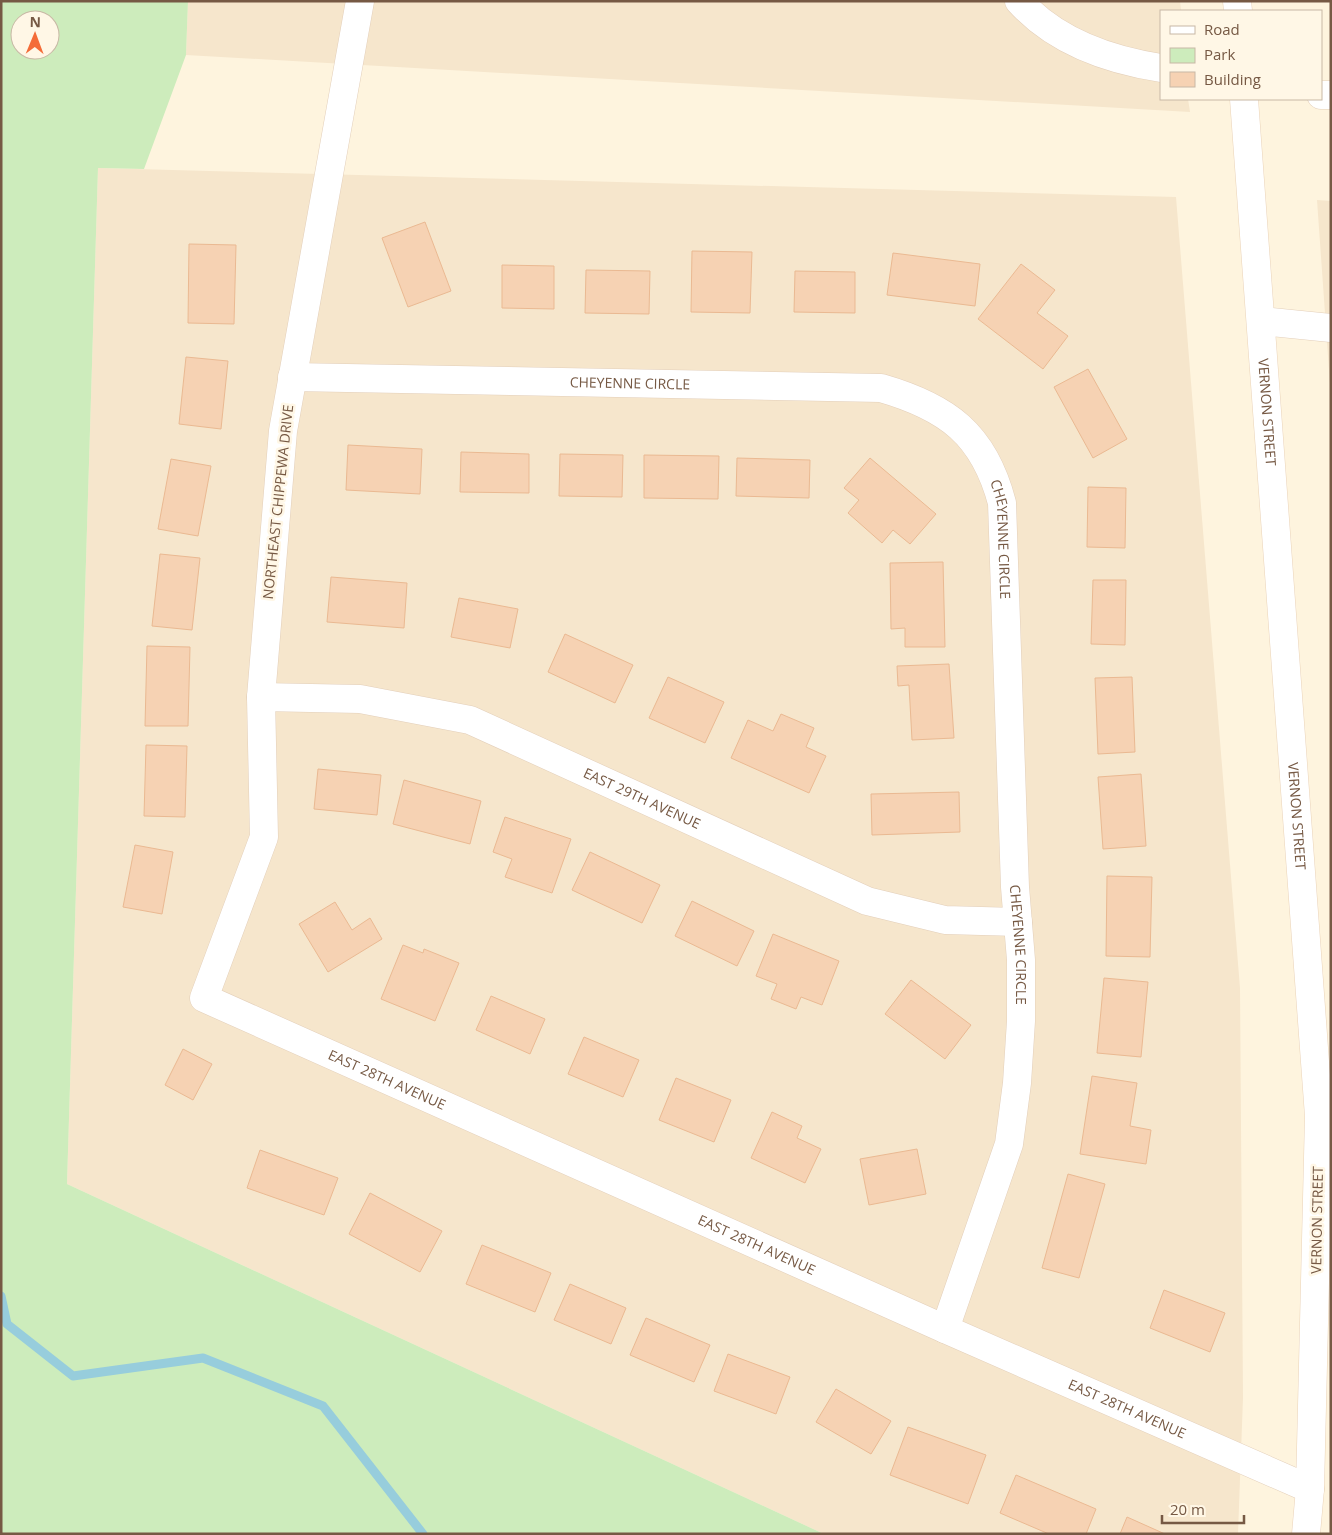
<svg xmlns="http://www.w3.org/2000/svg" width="1332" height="1535" viewBox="0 0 1332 1535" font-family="'Open Sans',sans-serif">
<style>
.residential{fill:#f6e6cc}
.green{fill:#cdecbc;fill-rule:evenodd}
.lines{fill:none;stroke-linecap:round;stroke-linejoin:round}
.stream{stroke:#97cddc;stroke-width:9}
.building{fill:#f6d2b3;stroke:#eab992}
.minor-casing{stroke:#e3cfba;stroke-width:29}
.secondary-casing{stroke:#ead3b9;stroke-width:29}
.minor{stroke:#fff;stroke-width:28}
.secondary{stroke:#fff;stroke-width:28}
.labels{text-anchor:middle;stroke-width:5;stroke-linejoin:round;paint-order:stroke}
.street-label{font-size:14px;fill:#765944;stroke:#fff7e6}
</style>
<rect width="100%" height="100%" fill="#fef4de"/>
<path class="residential" d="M 188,1 L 1180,1 L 1181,11 L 1161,11 L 1161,99 L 1188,99 L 1190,112 L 186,55 Z
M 98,168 L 1176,197 L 1240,988 L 1243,1398 L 1238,1534 L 824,1534 L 67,1184 Z
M 1317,200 L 1331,201 L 1331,398 Z"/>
<path class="green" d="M 1,1 L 188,1 L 186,55 L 144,169 L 98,168 L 67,1184 L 824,1534 L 1,1534 ZM 20,20 L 50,20 L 50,50 L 20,50 Z"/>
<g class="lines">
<path class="stream" d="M 1,1296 L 7,1324 L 73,1376 L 203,1358 L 323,1406 L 423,1534"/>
</g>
<path class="building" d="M 425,222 L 451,291 L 408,307 L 382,238 Z
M 189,244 L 236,245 L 234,324 L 188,323 Z
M 692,251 L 752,252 L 750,313 L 691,312 Z
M 893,253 L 980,264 L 975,306 L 887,295 Z
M 1021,264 L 1055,290 L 1037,313 L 1068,336 L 1043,369 L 978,319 Z
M 502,265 L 554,266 L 554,309 L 502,308 Z
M 586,270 L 650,271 L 649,314 L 585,313 Z
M 795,271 L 855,272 L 855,313 L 794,312 Z
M 186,357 L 228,361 L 221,429 L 179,424 Z
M 1088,369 L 1127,439 L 1093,458 L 1054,387 Z
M 348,445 L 422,449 L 420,494 L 346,490 Z
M 461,452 L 529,454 L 529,493 L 460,492 Z
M 560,454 L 623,455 L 622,497 L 559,496 Z
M 644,455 L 719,456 L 718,499 L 644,498 Z
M 737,458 L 810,460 L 809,498 L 736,496 Z
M 870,458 L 936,514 L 910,544 L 893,530 L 882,543 L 848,513 L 859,500 L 844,488 Z
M 171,459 L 211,466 L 198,536 L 158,529 Z
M 1088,487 L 1126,488 L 1125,548 L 1087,547 Z
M 160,554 L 200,558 L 192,630 L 152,626 Z
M 943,562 L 945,647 L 905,647 L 905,628 L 891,629 L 890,563 Z
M 331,577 L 407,583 L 404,628 L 327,622 Z
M 1093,580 L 1126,580 L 1125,645 L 1091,644 Z
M 459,598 L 518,609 L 510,648 L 451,637 Z
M 565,634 L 633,665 L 615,703 L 548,672 Z
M 147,646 L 190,647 L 188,726 L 145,726 Z
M 949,664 L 954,738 L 912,740 L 909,685 L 898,686 L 897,666 Z
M 668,677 L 724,702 L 705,743 L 649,718 Z
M 1132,677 L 1135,752 L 1098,754 L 1095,678 Z
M 781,714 L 814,728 L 806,747 L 826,756 L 809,793 L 731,758 L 748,720 L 773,731 Z
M 146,745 L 187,746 L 185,817 L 144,816 Z
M 318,769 L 381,775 L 377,815 L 314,809 Z
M 1141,774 L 1146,846 L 1103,849 L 1098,777 Z
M 404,780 L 481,801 L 470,844 L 393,824 Z
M 959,792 L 960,832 L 872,835 L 871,794 Z
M 505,817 L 571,839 L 552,893 L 505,877 L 512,859 L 493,852 Z
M 135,845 L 173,852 L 162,914 L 123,907 Z
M 590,852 L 660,885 L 642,923 L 572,890 Z
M 1107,876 L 1152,877 L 1150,957 L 1106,956 Z
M 692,901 L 754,931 L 737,966 L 675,936 Z
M 335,902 L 352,930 L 370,918 L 382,939 L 328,972 L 299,924 Z
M 773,934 L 839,961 L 822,1005 L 801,997 L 796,1009 L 771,999 L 777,984 L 756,976 Z
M 403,945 L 423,953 L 424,949 L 459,963 L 435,1021 L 381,999 Z
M 1104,978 L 1148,982 L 1141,1057 L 1097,1053 Z
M 911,980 L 971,1025 L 945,1059 L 885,1014 Z
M 491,996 L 545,1019 L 530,1054 L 476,1030 Z
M 584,1037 L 639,1060 L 623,1097 L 568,1074 Z
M 183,1049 L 212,1064 L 193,1100 L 165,1085 Z
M 1092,1076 L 1137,1083 L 1130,1126 L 1151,1130 L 1146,1164 L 1080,1154 Z
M 676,1078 L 731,1100 L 714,1142 L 659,1120 Z
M 772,1112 L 802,1126 L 797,1138 L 821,1149 L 805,1183 L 751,1158 Z
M 917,1149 L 926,1194 L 869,1205 L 860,1159 Z
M 260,1150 L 338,1178 L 324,1215 L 247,1188 Z
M 1068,1174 L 1105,1184 L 1079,1278 L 1042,1268 Z
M 370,1193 L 442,1231 L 420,1272 L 349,1234 Z
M 482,1245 L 551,1273 L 535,1312 L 466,1284 Z
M 570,1284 L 626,1308 L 611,1344 L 554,1320 Z
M 1164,1290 L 1225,1313 L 1210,1352 L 1150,1328 Z
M 646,1318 L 710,1345 L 694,1382 L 630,1355 Z
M 728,1354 L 790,1377 L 776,1414 L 714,1391 Z
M 836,1389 L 891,1421 L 871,1454 L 816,1422 Z
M 908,1427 L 986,1455 L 968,1504 L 890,1475 Z
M 1016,1475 L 1096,1509 L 1086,1534 L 1049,1534 L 1000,1513 Z
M 1127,1517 L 1165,1534 L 1120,1534 Z"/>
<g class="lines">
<g class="minor-casing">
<g id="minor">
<path id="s1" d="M 360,1 L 283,431 L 261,697 L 264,837 L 204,998 L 945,1329 L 1310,1489"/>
<path d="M 1019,1 C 1055,41 1109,60 1161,68"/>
<path d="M 1321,95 L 1331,95"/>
<path d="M 1261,321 L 1331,328"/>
<path id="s2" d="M 292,377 L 881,388 C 947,407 984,434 1002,503 L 1015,887 L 1021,960 L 1021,1021 L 1017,1083 L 1009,1144 L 945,1329"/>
<path id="s3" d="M 261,697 L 360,699 L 470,720 L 867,901 L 945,920 L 1018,922"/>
</g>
</g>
<g class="secondary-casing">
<g id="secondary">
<path d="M 1237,1 L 1238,11"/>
<path id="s4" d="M 1244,99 L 1319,1116 L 1310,1489 L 1306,1534"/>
</g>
</g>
<use href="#minor" class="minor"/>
<use href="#secondary" class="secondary"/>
</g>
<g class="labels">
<g class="street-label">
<text dy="5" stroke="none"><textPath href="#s2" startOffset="338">CHEYENNE CIRCLE</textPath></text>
<text dy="5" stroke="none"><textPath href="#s4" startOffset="314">VERNON STREET</textPath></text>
<text transform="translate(278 502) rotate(-84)" y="5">NORTHEAST CHIPPEWA DRIVE</text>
<text dy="5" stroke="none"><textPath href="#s2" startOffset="802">CHEYENNE CIRCLE</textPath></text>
<text dy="5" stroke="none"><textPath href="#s3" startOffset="400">EAST 29TH AVENUE</textPath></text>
<text dy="5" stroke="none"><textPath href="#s4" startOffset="719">VERNON STREET</textPath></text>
<text dy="5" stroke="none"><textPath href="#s2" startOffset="1208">CHEYENNE CIRCLE</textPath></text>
<text dy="5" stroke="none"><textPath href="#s1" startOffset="1216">EAST 28TH AVENUE</textPath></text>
<text transform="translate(1317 1220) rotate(-89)" y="5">VERNON STREET</text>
<text dy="5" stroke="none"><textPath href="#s1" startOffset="1621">EAST 28TH AVENUE</textPath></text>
<text dy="5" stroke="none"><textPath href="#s1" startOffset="2026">EAST 28TH AVENUE</textPath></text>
</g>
</g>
<rect width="1332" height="1535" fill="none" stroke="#765944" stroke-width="5"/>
<rect x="1160" y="10" width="162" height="90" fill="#fff7e6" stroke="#c8b8a5"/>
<rect x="1170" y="26" width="25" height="8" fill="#ffffff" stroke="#c8b8a5"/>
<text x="1204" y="35" font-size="15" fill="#765944">Road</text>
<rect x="1170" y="48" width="25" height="15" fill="#cdecbc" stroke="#c8b8a5"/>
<text x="1204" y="60" font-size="15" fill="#765944">Park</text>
<rect x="1170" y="72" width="25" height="15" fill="#f6d2b3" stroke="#c8b8a5"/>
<text x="1204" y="85" font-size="15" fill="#765944">Building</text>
<g transform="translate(35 35) rotate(1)"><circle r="24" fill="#fff7e6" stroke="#c8b8a5"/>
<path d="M0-4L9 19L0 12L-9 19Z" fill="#f46c38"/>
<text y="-8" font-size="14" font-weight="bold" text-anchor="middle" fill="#765944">N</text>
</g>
<path d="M1162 1515v8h82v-8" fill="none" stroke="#765944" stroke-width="2.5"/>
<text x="1170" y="1515" font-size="15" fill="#765944" stroke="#fff7e6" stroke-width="4" paint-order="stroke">20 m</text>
</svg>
